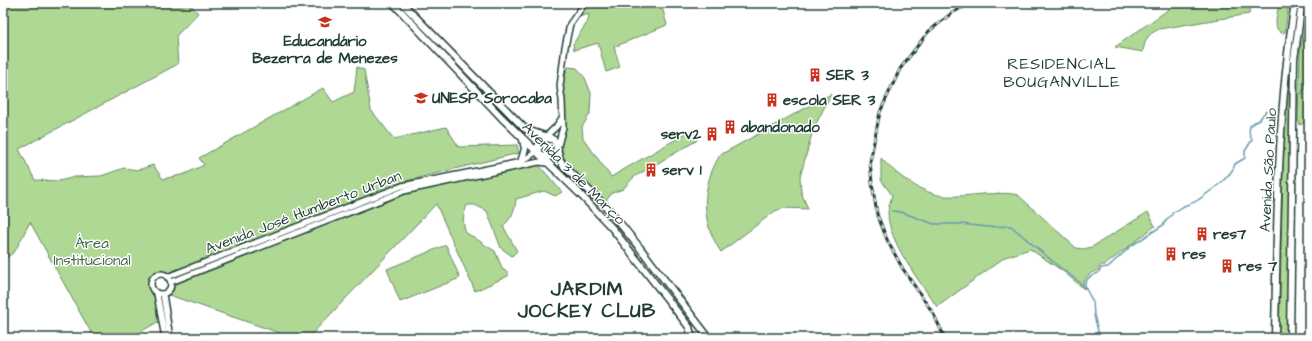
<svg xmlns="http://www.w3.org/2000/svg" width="1312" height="341" viewBox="0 0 1312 341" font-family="'Architects Daughter',sans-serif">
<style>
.green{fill:#afd895;stroke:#678a64}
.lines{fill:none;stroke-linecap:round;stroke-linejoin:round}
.stream{stroke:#6a9bad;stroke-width:1.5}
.minor-casing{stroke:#1f3d34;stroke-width:8}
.major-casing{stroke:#1f3d34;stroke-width:9}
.minor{stroke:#fff;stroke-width:5}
.major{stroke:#fff;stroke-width:6}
.rail-casing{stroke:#1f3d34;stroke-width:3}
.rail{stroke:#fff;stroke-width:1.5;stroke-dasharray:4.5;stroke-linecap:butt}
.labels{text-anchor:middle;stroke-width:3;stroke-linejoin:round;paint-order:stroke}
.poi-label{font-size:15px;font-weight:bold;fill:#1f3d34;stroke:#fff;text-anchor:start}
.street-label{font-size:15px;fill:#1f3d34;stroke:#fff}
.park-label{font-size:15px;fill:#43644c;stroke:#fff}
.neighbourhood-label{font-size:16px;letter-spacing:1px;fill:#1f3d34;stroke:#fff}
.district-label{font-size:19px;font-weight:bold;letter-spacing:1px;fill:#1f3d34;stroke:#fff}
</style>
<rect width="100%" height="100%" fill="#fff"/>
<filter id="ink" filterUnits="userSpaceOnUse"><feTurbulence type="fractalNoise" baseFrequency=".025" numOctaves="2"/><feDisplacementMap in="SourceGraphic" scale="8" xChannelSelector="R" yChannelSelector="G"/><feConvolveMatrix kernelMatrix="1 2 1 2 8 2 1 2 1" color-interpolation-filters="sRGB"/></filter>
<g filter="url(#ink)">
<path class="green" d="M 3,3 L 189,3 L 198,13 L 176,36 L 178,64 L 19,149 L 35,180 L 59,181 L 75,177 L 101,176 L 124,168 L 138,170 L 153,165 L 163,179 L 185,174 L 204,165 L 199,158 L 323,88 L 333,102 L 354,92 L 357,67 L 364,70 L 371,110 L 394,139 L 446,127 L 459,147 L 517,145 L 519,153 L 406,181 L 168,274 C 159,272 153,272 150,282 L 166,317 L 130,338 L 94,338 L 30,222 L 15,251 L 3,261 Z
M 588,3 L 661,3 L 667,25 L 614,47 L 620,67 L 606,72 L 598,43 L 574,50 L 573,44 L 588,21 L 589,14 L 576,18 Z
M 1183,3 L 1251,3 L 1249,14 L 1159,29 C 1147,35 1145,39 1143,52 L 1115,47 L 1172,7 Z
M 1279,3 L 1289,3 L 1285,32 L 1283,33 C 1271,31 1278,12 1279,3 Z
M 1298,3 L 1300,3 L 1290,65 L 1287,338 L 1279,338 L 1283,169 L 1289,57 Z
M 1309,3 L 1309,111 L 1304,123 L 1300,125 L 1298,120 L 1300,53 Z
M 568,67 L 577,68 L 585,78 L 591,93 L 590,114 L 582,127 L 583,138 L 611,177 L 690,131 L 695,134 L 697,138 L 696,141 L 634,177 L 623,189 L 612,193 L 605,202 C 590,190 564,169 562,149 C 561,137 565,124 565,112 C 565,104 563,96 563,88 C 563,81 566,73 568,67 Z
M 831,94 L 813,130 L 800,177 L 801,192 L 808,209 L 784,208 L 775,211 L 721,252 C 700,221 701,186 720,155 Z
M 881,158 C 896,175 922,194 945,196 C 957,197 970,195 982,194 C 995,194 1006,192 1018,195 L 1076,248 L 1083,249 L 1092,247 L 1148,212 L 1155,226 L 1105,265 L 1101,265 L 1097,271 C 1090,272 1087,277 1083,282 L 1084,289 L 1064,272 L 1030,249 L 1005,257 L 937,307 C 921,283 888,242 888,213 C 888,207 891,200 892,195 L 881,180 Z
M 538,164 L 562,192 L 555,196 L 544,191 L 516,199 C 515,210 512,218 503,226 L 517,251 L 512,256 L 501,248 L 487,211 L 475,205 L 467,205 C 463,216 462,223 466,233 C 477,238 485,246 495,251 L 503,270 L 508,272 L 508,276 L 475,291 L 436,204 L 308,338 L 294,338 L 169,295 L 174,290 L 174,283 L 406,194 Z
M 446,245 L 460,278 L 400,302 L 387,269 Z"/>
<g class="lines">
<path class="stream" d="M 1301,94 L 1309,82
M 892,211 L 901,212 L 934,224 L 960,224 L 988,227 L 1011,226 L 1057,265 L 1078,281 L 1085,288
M 1097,338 L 1098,331 L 1094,315 L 1093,302 L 1086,289 L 1085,283 C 1090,275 1090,277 1098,273 L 1101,268 L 1108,267 L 1131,246 L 1163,225 L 1168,218 L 1171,216 L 1173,212 C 1178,211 1179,209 1184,206 C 1188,204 1194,203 1198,200 C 1209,192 1232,177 1235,164 L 1245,158 L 1245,151 L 1252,140 L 1249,132 L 1250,126 L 1253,123 L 1259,120 L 1266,111"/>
<g class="minor-casing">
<path id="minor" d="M 544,138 L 556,127 L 562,118
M 557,149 L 563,127 L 562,100 L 560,86 L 565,47 L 570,24 L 585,3
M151 284a10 10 0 1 1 20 0a10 10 0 1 1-20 0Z
M 167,277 L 402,186 L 521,162 L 533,154 L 537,147
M 171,282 L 404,191 L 539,162 L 547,163
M 157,294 L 165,338
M 163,294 L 170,338"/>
</g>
<g class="major-casing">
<path id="major" d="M 393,3 L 502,118 L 579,193 L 612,228 L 689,327 L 692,338
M 402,3 L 524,128 L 530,131 L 551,138
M 557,146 L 559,158 L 563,165 L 609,210 L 640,248 L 709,338
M 540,155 L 538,147 L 541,140 L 547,138 L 554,140 L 557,148 L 554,155 L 547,157 L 540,154
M 521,162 L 525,149 L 523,140
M 1275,338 C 1277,227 1277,112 1295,3
M 1290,338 L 1294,59 L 1302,3"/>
</g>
<use href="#minor" class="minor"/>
<use href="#major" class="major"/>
<g class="rail-casing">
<path id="rail" d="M 945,338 L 933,313 L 903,269 L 888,242 L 877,214 L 872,183 L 870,162 L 880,112 L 900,69 L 928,32 L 952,13 L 971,3"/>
</g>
<use href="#rail" class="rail"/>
</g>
</g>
<defs>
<g id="school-bare" transform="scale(1.08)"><path d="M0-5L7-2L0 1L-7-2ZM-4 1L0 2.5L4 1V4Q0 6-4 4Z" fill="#c8321e" stroke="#fff" stroke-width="2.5" paint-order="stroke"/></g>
<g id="building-bare" transform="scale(1.08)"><path d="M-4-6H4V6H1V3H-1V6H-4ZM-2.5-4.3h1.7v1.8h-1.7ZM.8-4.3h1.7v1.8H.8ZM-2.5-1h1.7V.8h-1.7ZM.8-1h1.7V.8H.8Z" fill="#c8321e" stroke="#fff" stroke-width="2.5" paint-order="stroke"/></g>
<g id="university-bare" transform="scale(1.08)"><path d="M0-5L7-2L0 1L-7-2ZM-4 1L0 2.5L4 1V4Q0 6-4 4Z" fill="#c8321e" stroke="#fff" stroke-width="2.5" paint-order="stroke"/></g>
</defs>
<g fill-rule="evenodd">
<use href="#school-bare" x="325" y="22"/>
<use href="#building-bare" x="815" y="75"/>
<use href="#university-bare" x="421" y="98"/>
<use href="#building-bare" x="772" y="100"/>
<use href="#building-bare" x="730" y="127"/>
<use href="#building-bare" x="712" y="134"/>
<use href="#building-bare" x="651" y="170"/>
<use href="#building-bare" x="1202" y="234"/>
<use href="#building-bare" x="1171" y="254"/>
<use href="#building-bare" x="1227" y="266"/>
</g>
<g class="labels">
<g class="poi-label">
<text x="325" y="46" text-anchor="middle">Educandário<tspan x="325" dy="17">Bezerra de Menezes</tspan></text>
<text x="826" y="80">SER 3</text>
<text x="432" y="103">UNESP Sorocaba</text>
<text x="783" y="105">escola SER 3</text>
<text x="741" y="132">abandonado</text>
<text x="701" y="139" text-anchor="end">serv2</text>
<text x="662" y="175">serv 1</text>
<text x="1213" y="239">res7</text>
<text x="1182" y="259">res</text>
<text x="1238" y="271">res 7</text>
</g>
<g class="street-label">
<text transform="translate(1268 170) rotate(-87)" y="5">Avenida São Paulo</text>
<text transform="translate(574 173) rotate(45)" y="5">Avenida 3 de Março</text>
<text transform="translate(303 212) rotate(-21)" y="5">Avenida José Humberto Urban</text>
</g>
<g class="park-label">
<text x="92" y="248">Área<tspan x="92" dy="17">Institucional</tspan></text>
</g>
<g class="neighbourhood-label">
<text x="1062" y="69">RESIDENCIAL<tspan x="1062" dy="18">BOUGANVILLE</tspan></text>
</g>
<g class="district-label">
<text x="587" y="295">JARDIM<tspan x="587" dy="22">JOCKEY CLUB</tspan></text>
</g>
</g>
<rect width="1312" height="341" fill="none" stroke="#fff" stroke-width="16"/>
<rect x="8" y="8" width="1296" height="325" fill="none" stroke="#1f3d34" stroke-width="1.5" filter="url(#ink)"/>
</svg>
